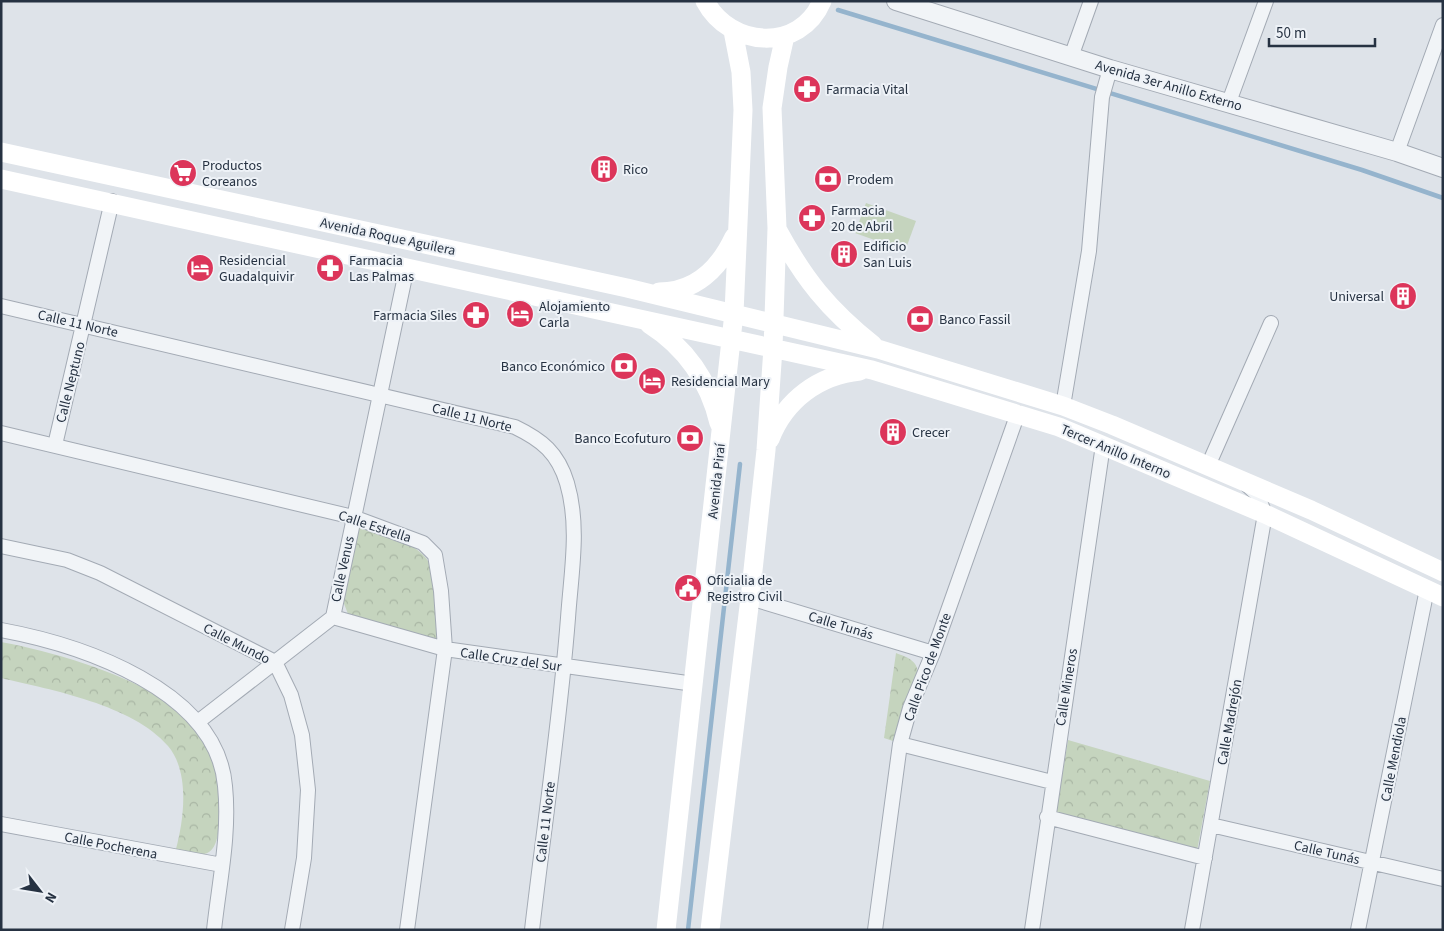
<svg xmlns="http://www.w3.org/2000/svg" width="1444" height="931" viewBox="0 0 1444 931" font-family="'Source Sans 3',sans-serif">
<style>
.grass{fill:#c5d4be}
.park{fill:url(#park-crowns)}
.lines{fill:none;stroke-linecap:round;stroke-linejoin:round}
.stream{stroke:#95b4cd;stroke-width:4.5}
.minor-casing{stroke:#a3aab4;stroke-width:16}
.tertiary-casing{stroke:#a3aab4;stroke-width:20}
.minor{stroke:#f1f4f7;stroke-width:14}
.tertiary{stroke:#f1f4f7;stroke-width:18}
.secondary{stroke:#fff;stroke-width:19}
.labels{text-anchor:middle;stroke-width:4;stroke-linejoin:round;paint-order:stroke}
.street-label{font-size:14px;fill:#263242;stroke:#eef2f7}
.poi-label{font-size:14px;fill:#263242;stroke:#eef2f7;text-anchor:start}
</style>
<defs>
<pattern id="park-crowns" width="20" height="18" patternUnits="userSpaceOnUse" patternTransform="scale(1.25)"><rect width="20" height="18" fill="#c5d4be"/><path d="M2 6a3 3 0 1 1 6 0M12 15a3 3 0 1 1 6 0" fill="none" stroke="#a9b6a4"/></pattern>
</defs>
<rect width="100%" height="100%" fill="#dee3e9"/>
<path class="grass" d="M 866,203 L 916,221 L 905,251 L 855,233 Z"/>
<path class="park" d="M 359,527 C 386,536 426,542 434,574 C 439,594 435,619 437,640 L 348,614 L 343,601 Z
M 1,642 C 56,652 150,679 189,720 C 197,729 205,743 210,753 C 218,769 227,842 209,852 C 200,858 185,852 176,849 C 184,819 190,772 168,746 C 133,705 52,690 1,678 Z
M 896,653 C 909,658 919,661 918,677 L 893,741 L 884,738 Z
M 1068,740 L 1210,781 L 1197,851 L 1056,814 Z"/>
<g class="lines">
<path class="stream" d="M 838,10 L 1362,170 L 1443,198
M 688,930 L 740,464"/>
<g class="minor-casing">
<path id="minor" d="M 1071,57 L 1091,1
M 1229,102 L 1266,1
M 1397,152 L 1443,25
M 1,306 L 515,427 C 542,440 558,453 567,483 C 580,527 571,573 568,618 C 560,722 544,826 532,930
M 1063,406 L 1089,251 L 1102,97 L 1110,69
M 1,433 L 353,517 L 423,543 L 435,555 L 441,591 L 445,649 L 407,930
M 55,445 L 112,201
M 1208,466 L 1271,323
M 1,546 L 67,560 L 100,573 L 275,662 L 291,695 L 302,735 L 308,790 L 304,858 L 292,930
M 750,598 L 933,653
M 333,617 L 445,649 L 694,684
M 1,630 C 82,645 217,690 225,786 C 230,834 219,883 214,930
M 199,721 L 333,617 L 407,267
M 900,744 L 1052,782
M 1047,817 L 1205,858
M 1,824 L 222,865
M 1211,825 L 1443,879
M 875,930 L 900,744 L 910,708 L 933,653 L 1018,413
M 1032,930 L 1103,445
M 1192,930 L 1265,514 L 1257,494 L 1247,485
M 1358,930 L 1427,589"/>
</g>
<g class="tertiary-casing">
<path id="tertiary" d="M 896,1 L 1110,69 L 1397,152 L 1443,168"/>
</g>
<use href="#minor" class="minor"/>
<use href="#tertiary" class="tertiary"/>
<path class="secondary" d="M 705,1 C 730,48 800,53 822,1
M 1,152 L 627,288 L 878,349 L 1063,406 L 1112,425 L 1311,510 L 1443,572
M 1,179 L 872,370 L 1059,427 L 1265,514 L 1443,597
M 777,229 C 804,279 828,309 873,345
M 659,292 C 695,292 719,269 734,237
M 649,324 C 685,347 709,381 719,423
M 770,439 C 785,400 819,375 860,371
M 666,930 L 734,313 L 743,110 L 741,72 L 733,31
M 710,930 L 750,598 L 766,450 L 773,348 L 777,228 L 772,108 L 778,67 L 785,36"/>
</g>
<defs>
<g id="pharmacy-disc" transform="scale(1.4375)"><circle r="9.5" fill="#dc355a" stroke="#eef2f7"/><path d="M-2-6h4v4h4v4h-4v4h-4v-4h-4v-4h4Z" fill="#fff"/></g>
<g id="building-disc" transform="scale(1.4375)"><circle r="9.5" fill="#dc355a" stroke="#eef2f7"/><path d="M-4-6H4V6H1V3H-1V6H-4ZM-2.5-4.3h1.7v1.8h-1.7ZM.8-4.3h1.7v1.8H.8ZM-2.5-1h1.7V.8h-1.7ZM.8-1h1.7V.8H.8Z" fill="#fff"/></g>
<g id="supermarket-disc" transform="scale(1.4375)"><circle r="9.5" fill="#dc355a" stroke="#eef2f7"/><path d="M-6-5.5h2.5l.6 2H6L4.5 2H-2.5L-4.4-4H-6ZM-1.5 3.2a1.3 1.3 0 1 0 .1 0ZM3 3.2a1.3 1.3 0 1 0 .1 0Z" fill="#fff"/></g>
<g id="bank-disc" transform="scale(1.4375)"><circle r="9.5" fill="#dc355a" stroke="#eef2f7"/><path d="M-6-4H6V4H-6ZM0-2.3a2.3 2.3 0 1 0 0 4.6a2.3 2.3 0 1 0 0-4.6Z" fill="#fff"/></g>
<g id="hotel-disc" transform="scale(1.4375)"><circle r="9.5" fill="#dc355a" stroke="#eef2f7"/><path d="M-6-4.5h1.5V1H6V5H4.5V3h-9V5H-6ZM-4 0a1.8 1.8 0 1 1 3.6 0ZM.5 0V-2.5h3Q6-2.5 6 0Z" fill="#fff"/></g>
<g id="civic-disc" transform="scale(1.4375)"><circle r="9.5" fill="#dc355a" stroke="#eef2f7"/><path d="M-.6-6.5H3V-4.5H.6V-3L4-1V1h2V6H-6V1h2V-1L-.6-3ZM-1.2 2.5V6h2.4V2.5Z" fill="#fff"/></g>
</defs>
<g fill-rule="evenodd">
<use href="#pharmacy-disc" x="807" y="89"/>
<use href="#building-disc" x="604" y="169"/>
<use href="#supermarket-disc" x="183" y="173"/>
<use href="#bank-disc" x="828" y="179"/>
<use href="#pharmacy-disc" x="812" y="218"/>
<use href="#building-disc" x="844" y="254"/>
<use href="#hotel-disc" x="200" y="268"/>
<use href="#pharmacy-disc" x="330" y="268"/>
<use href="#building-disc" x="1403" y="296"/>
<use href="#hotel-disc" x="520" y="314"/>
<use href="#pharmacy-disc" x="476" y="315"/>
<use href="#bank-disc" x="920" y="319"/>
<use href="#bank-disc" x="624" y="366"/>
<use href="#hotel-disc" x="652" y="381"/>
<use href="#building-disc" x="893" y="432"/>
<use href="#bank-disc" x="690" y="438"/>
<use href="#civic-disc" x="688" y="588"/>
</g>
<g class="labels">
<g class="street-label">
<text transform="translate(1169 85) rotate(16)" y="5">Avenida 3er Anillo Externo</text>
<text transform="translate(388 236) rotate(12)" y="5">Avenida Roque Aguilera</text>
<text transform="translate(78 323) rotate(13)" y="5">Calle 11 Norte</text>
<text transform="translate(70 382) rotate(-76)" y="5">Calle Neptuno</text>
<text transform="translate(472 417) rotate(14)" y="5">Calle 11 Norte</text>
<text transform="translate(1116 451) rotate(23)" y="5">Tercer Anillo Interno</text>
<text transform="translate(716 481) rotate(-84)" y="5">Avenida Piraí</text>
<text transform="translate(375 526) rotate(18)" y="5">Calle Estrella</text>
<text transform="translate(342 569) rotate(-78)" y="5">Calle Venus</text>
<text transform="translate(841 625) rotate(17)" y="5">Calle Tunás</text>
<text transform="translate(237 643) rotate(27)" y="5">Calle Mundo</text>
<text transform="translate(511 659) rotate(8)" y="5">Calle Cruz del Sur</text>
<text transform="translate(927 667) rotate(-70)" y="5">Calle Pico de Monte</text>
<text transform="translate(1066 687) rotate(-81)" y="5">Calle Mineros</text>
<text transform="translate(1229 722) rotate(-80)" y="5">Calle Madrejón</text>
<text transform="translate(1393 759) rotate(-79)" y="5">Calle Mendiola</text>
<text transform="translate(545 822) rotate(-83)" y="5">Calle 11 Norte</text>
<text transform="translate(111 845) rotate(11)" y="5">Calle Pocherena</text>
<text transform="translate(1327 852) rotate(13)" y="5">Calle Tunás</text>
</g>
<g class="poi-label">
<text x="826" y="94">Farmacia Vital</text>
<text x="202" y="170">Productos<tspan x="202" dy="16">Coreanos</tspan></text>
<text x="623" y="174">Rico</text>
<text x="847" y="184">Prodem</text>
<text x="831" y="215">Farmacia<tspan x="831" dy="16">20 de Abril</tspan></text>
<text x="863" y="251">Edificio<tspan x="863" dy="16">San Luis</tspan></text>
<text x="219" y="265">Residencial<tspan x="219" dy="16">Guadalquivir</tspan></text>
<text x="349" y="265">Farmacia<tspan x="349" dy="16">Las Palmas</tspan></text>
<text x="1384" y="301" text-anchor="end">Universal</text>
<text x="539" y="311">Alojamiento<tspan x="539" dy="16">Carla</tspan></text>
<text x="457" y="320" text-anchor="end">Farmacia Siles</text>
<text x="939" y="324">Banco Fassil</text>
<text x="605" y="371" text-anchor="end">Banco Económico</text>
<text x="671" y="386">Residencial Mary</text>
<text x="912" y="437">Crecer</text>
<text x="671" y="443" text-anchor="end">Banco Ecofuturo</text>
<text x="707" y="585">Oficialia de<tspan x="707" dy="16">Registro Civil</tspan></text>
</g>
</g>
<rect width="1444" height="931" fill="none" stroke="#263242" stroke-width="5"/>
<g transform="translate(40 891) rotate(121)" stroke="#eef2f7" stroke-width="4" paint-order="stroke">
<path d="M0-4L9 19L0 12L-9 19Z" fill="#263242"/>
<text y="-8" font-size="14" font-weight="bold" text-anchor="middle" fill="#263242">N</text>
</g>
<path d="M1269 38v8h106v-8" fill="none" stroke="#263242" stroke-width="2.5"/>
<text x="1276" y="38" font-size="15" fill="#263242" stroke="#eef2f7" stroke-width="4" paint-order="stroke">50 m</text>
</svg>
